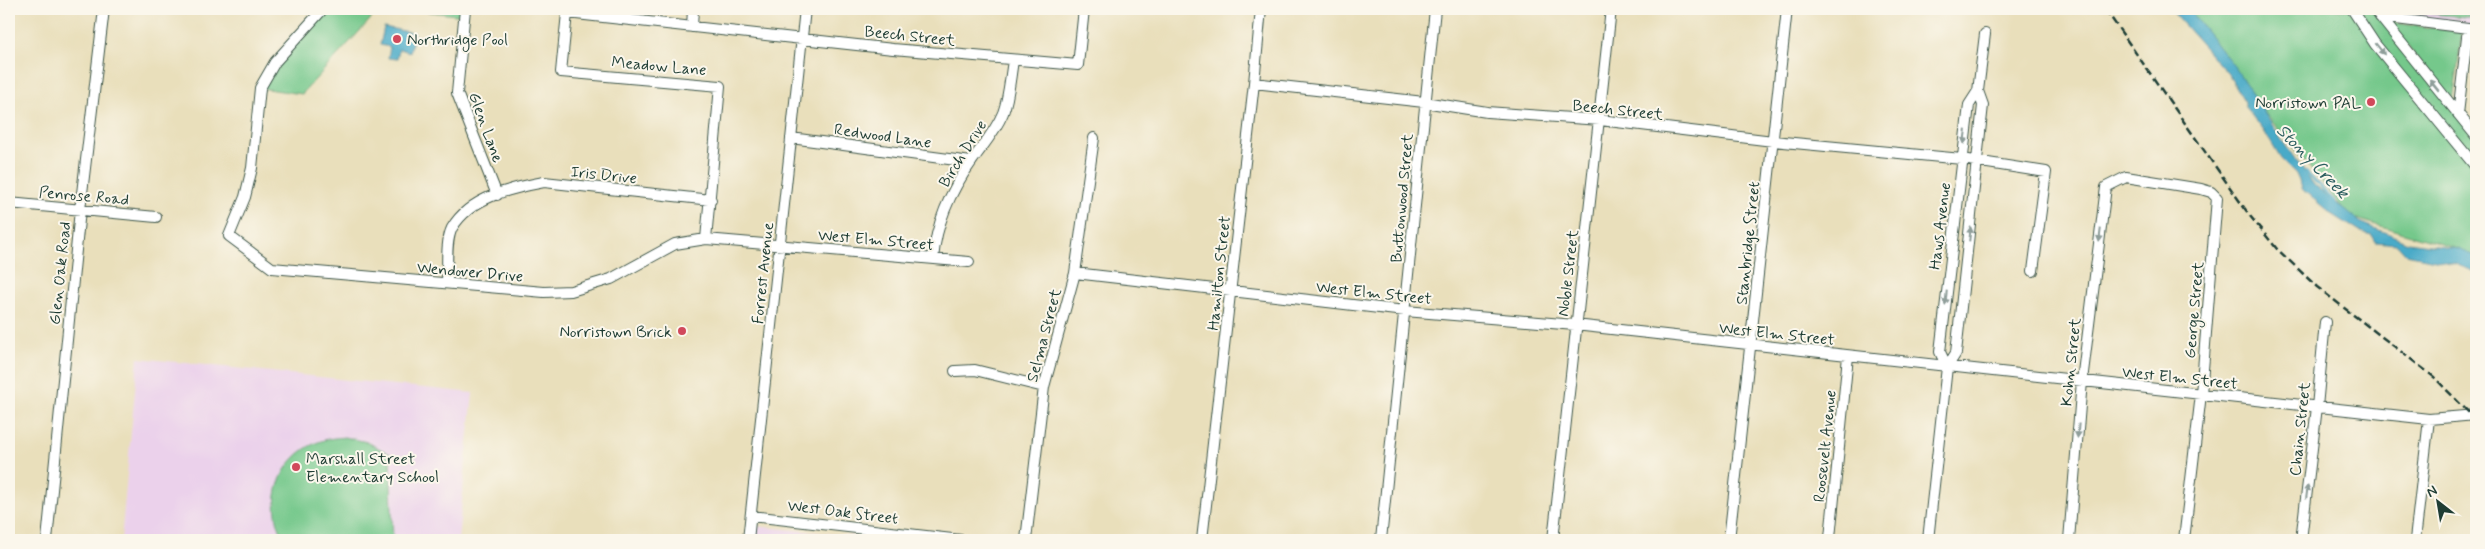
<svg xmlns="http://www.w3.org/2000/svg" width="2485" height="549" viewBox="0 0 2485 549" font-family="Mynerve,sans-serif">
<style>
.built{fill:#ebd1eb}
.green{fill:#74c88b;stroke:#4a8260}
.water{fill:#49aac8;stroke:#34747e}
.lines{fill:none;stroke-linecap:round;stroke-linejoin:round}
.stream{stroke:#49aac8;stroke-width:2.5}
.minor-casing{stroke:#3d5548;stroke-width:12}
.minor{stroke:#fff;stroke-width:10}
.rail{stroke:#1f3d34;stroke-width:2.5;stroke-dasharray:8 4;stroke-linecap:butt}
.oneway{fill:#8f9e9a}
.poi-dot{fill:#d1495b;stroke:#fbf7ec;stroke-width:2}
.labels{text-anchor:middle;stroke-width:4;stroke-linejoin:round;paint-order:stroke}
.street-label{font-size:16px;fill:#1f3d34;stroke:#fbf7ec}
.poi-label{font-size:16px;fill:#1f3d34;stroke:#fbf7ec;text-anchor:start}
.water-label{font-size:18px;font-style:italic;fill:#2c5e60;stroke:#fbf7ec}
</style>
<rect width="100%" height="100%" fill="#fbf7ec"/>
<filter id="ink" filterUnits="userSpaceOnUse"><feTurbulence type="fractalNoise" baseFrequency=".02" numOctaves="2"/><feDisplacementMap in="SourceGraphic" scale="10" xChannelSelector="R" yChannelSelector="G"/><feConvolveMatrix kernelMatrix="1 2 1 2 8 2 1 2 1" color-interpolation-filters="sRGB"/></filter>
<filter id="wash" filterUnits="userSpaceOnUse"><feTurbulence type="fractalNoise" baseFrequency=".0096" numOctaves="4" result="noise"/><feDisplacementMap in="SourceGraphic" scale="20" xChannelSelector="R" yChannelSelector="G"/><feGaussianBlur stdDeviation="1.12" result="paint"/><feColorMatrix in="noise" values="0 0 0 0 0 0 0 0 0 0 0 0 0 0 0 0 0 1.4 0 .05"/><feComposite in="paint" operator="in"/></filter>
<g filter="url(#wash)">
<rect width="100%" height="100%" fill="#e9dfbb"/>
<path class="built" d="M 2374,9 L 2476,9 L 2476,29 L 2380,17 Z
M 138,358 L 473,393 L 458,540 L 121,540 Z
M 755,526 L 889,540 L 753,540 Z"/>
<path class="green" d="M 323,9 L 380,9 L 302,94 L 260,88 Z
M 406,9 L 465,9 L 464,16 Z
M 2187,9 L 2374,9 L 2476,133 L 2476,264 L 2458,249 L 2350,217 L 2219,57 Z
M 2378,9 L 2476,9 L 2476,18 Z
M 2388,22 L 2462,32 L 2453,103 Z
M 345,437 L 367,442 L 390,454 L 393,540 L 285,540 C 263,503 280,455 321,441 C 328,438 337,438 345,437 Z"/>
<path class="water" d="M 2170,9 L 2189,9 L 2237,70 L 2283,142 L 2314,185 L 2360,222 L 2408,242 L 2458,249 L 2476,256 L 2476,272 L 2455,264 L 2406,254 L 2397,244 L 2376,242 L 2372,235 L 2360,232 L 2329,212 L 2303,190 L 2296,174 L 2281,159 L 2264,131 L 2245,107 L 2245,102 L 2228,74 Z
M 384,27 L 414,33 L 410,52 L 399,49 L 397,59 L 388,58 L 390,47 L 380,45 Z"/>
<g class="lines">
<path class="stream" d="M 2306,172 L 2334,201"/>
</g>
</g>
<g filter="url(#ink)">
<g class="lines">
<g class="minor-casing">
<path id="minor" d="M 323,9 L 275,62 L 260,88 L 252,168 L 245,197 L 229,236 L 272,268 L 544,292 L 571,291 L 611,279 L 675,244 L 706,239 L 969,262
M 465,9 L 457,93 L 497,195
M 563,9 L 567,13 L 893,49 L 1078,65 L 1084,9
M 2352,9 L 2375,44 L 2476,167
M 2374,9 L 2476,136
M 567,13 L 561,72 L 720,86 L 706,239
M 2380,17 L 2476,29
M 692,27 L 693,9
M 1254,83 L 1424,102 L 1487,112 L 1600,120 L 1773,141 L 1962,159 L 2046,172 L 2033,271
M 2458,114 L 2468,28
M 791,138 L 971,162
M 9,203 L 156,217
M 933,259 C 936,224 951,190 972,161 C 983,145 995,132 1003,113 C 1009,97 1010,78 1013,61
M 1075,273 L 1405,311 L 1575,325 L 2429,419 L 2476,415
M 447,282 C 448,267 445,242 452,228 C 470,197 512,188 544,182 L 711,200
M 1947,367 L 1940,352 L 1969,105 L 1978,91
M 955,371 L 975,370 L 1044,387
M 751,516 L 961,540
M 1830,538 L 1848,356
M 47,540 L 80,210 L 104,9
M 748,540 L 805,9
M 1026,540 L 1044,387 L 1075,273 L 1094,138
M 1202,540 L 1254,83 L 1261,9
M 1381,540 L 1435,9
M 1553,540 L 1611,9
M 1729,540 L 1787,9
M 1928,540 L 1947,367 L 1956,353 L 1983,105 L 1978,91 L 1985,34
M 2069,540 L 2082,381 L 2106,187 L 2126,177 L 2201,189 L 2211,192 L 2217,198 L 2201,394 L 2184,540
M 2301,540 L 2317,407 L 2325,322
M 2415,540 L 2429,419"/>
</g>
<use href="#minor" class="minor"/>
<path class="rail" d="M 2105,9 L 2250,216 L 2277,249 L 2317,287 L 2434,377 L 2476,420"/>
</g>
<defs><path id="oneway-solid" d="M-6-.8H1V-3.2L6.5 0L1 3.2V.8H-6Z" transform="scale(1.25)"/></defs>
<g class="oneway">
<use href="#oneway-solid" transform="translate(2380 49) rotate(52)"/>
<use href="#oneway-solid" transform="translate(2434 85) rotate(-129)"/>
<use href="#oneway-solid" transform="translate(1965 137) rotate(97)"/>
<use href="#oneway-solid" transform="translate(1970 234) rotate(-84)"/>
<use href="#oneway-solid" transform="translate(2100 235) rotate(97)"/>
<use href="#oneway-solid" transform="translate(1946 298) rotate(96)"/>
<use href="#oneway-solid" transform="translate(2078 431) rotate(95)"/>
<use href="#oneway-solid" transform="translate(2307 492) rotate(-83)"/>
</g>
</g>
<g class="poi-dot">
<circle cx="397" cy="39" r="5"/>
<circle cx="2371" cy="102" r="5"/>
<circle cx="682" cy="331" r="5"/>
<circle cx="296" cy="467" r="5"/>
</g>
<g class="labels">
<g class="street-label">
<text transform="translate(910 35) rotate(6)" y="6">Beech Street</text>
<text transform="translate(659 65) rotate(5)" y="6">Meadow Lane</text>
<text transform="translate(1618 109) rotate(6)" y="6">Beech Street</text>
<text transform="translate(487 127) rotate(70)" y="6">Glen Lane</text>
<text transform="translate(883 135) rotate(8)" y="6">Redwood Lane</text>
<text transform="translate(962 153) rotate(-58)" y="6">Birch Drive</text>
<text transform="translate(604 174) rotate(6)" y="6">Iris Drive</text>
<text transform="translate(84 195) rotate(5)" y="6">Penrose Road</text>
<text transform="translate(1401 198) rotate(-85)" y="6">Buttonwood Street</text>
<text transform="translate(1939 226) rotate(-83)" y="6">Haws Avenue</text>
<text transform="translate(876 239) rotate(5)" y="6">West Elm Street</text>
<text transform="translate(1747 243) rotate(-84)" y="6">Stanbridge Street</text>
<text transform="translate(470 271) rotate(5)" y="6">Wendover Drive</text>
<text transform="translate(59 273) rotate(-84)" y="6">Glen Oak Road</text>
<text transform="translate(762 273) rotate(-84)" y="6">Forrest Avenue</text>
<text transform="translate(1218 273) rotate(-84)" y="6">Hamilton Street</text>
<text transform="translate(1567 273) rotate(-83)" y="6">Noble Street</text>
<text transform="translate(1374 292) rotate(6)" y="6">West Elm Street</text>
<text transform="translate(2193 310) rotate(-85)" y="6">George Street</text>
<text transform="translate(1777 333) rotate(6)" y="6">West Elm Street</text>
<text transform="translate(1043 335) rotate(-75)" y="6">Selma Street</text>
<text transform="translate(2070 362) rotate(-84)" y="6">Kohn Street</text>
<text transform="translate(2180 377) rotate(6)" y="6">West Elm Street</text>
<text transform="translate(2299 429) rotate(-84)" y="6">Chain Street</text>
<text transform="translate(1824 446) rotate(-84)" y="6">Roosevelt Avenue</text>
<text transform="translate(843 511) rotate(7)" y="6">West Oak Street</text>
</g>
<g class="poi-label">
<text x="407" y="45">Northridge Pool</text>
<text x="2361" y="108" text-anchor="end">Norristown PAL</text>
<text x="672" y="337" text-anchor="end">Norristown Brick</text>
<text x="306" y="464">Marshall Street<tspan x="306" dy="18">Elementary School</tspan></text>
</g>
<g class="water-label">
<text transform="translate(2313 161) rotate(46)" y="6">Stony Creek</text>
</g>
</g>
<rect width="2485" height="549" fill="none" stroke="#fbf7ec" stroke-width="30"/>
<g transform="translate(2438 502) rotate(329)" stroke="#fbf7ec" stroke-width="4" paint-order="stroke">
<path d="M0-4L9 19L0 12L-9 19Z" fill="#1f3d34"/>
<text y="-8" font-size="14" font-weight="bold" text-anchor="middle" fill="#1f3d34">N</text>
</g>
</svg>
